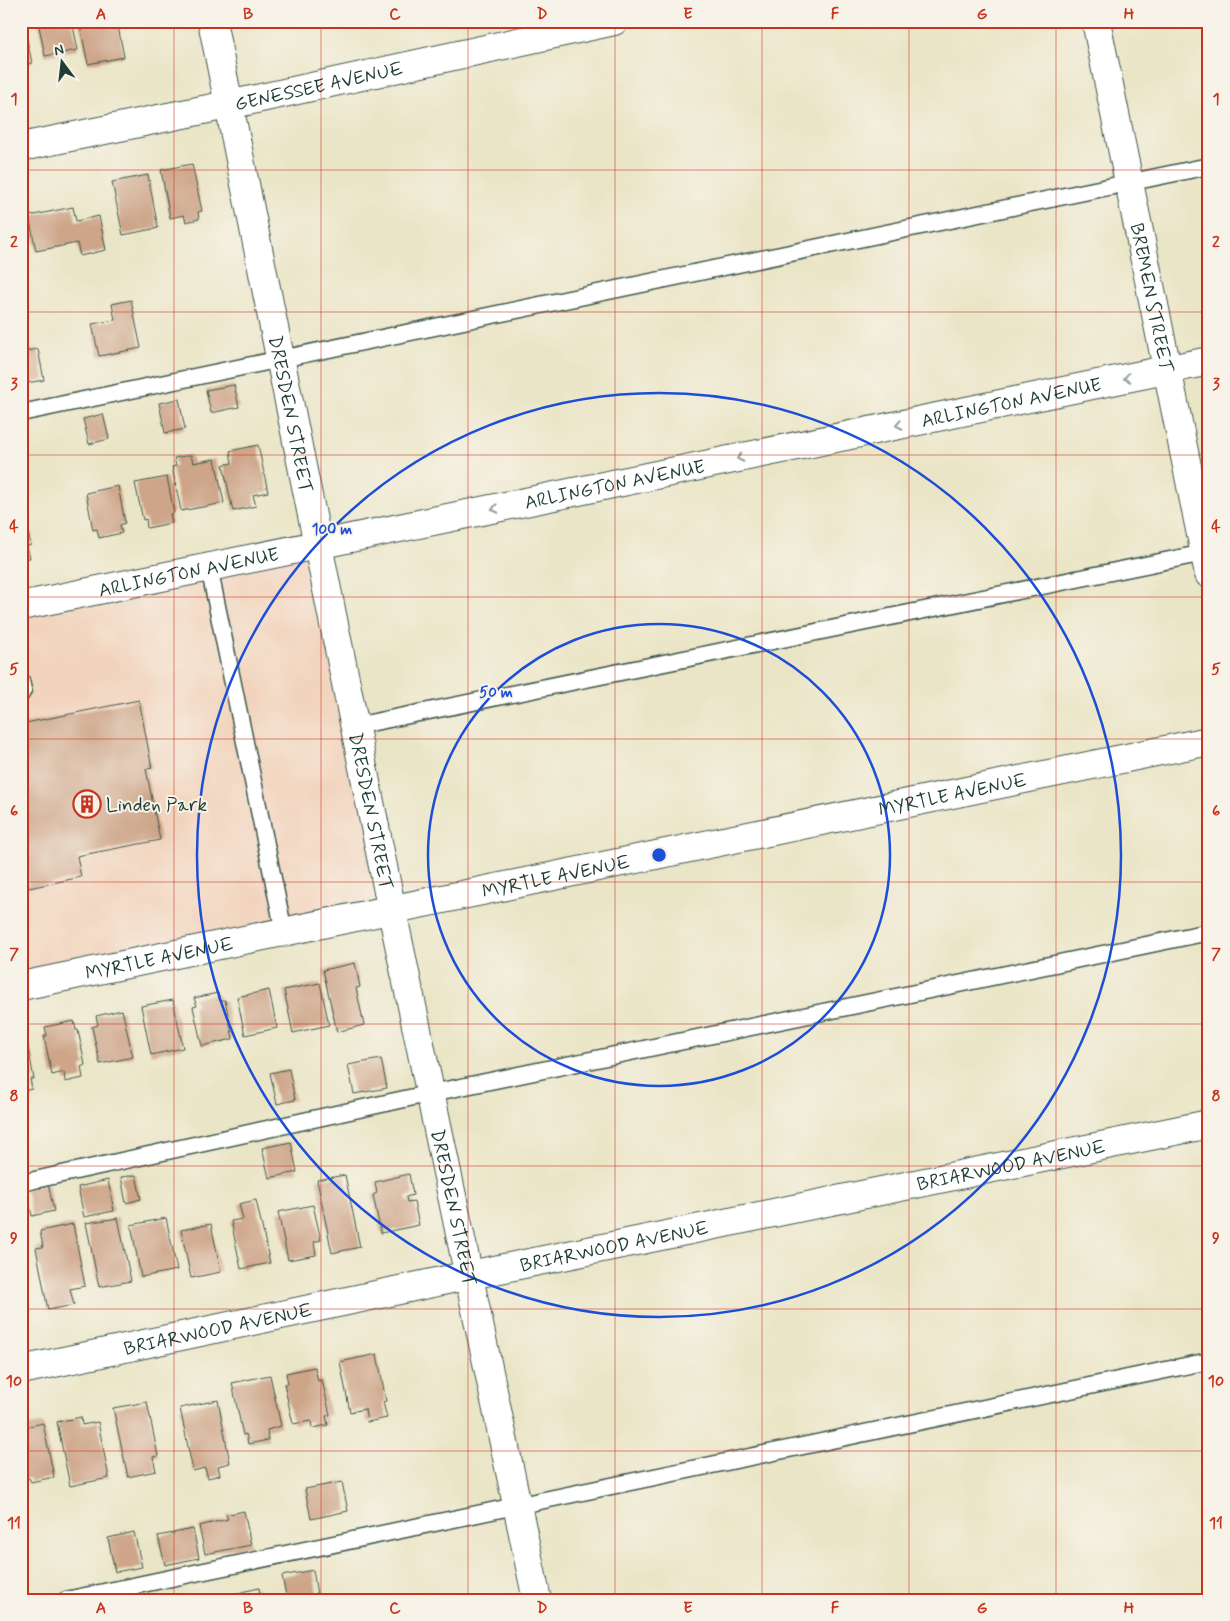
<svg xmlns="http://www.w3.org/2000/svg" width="1230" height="1621" viewBox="0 0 1230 1621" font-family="Mynerve,sans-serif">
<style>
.built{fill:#f2d4be}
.building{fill:#cea589}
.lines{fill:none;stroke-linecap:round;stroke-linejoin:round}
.lane-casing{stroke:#3e564a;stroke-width:19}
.street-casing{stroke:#3e564a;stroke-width:30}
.lane{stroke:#fff;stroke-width:16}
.street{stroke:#fff;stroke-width:28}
.oneway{stroke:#8f9e9a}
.grid{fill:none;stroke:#c8321e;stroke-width:1;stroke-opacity:0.55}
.ring{fill:none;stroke:#1d4ed8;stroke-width:2.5}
.labels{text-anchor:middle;stroke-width:4;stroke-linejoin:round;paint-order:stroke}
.street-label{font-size:19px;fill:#1f3d34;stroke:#f7f3e8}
.poi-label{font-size:19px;fill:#1f3d34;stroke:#f7f3e8;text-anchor:start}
.centre{fill:#1d4ed8;stroke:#f7f3e8;stroke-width:2.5}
.ring-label{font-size:15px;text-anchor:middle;font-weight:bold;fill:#1d4ed8;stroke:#f7f3e8;stroke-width:4;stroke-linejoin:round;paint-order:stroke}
.neatline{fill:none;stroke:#c8321e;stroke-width:2}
.grid-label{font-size:16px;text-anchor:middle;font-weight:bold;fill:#c8321e}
</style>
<rect width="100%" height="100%" fill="#f7f3e8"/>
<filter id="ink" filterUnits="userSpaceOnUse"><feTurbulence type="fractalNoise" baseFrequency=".02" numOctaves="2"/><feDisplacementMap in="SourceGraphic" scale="10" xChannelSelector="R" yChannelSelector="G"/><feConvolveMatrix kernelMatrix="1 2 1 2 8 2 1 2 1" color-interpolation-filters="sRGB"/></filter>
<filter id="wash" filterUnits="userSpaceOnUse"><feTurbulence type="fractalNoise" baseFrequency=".0096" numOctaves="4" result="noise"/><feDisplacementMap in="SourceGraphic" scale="20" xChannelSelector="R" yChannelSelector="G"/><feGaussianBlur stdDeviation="1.12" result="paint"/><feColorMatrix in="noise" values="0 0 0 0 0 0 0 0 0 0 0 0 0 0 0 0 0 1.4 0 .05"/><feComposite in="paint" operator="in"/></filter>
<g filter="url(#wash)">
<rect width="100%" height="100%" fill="#ebe5c7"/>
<path class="built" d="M 317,539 L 396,912 L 21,987 L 21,598 Z"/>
<g id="blocks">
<path class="building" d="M 21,21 L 23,21 L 32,63 L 21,65 Z
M 38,21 L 72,21 L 78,50 L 45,56 Z
M 79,21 L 117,21 L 124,57 L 88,64 Z
M 192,164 L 202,211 L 198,212 L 199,219 L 186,222 L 184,215 L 170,218 L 161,170 Z
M 148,175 L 158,228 L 123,235 L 112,182 Z
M 73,207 L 76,221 L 99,216 L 106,250 L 80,256 L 77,243 L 36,251 L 29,216 Z
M 131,300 L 141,348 L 99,356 L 92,324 L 115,320 L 112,304 Z
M 38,349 L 44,380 L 21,384 L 21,352 Z
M 234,385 L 239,407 L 211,413 L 206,390 Z
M 179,399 L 185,429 L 165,433 L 159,403 Z
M 103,414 L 109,439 L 89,444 L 83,419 Z
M 258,445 L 268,492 L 253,495 L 256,506 L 233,511 L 223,465 L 232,463 L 230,451 Z
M 191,455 L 193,463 L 215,459 L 224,503 L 181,511 L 172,467 L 176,466 L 174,458 Z
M 167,477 L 174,513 L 170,514 L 172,523 L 147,528 L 146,519 L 143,520 L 135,483 Z
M 118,486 L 125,523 L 120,525 L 122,533 L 99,538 L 97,529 L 93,530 L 86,493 Z
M 21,501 L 31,545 L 27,546 L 30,558 L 21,559 Z
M 139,700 L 152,768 L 146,769 L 160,840 L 77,856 L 81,877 L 29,888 L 24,864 L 21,864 L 21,724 Z
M 355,963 L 360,987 L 356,988 L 364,1025 L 337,1032 L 323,970 Z
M 320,983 L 329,1025 L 293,1033 L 284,990 Z
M 269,990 L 277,1028 L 245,1035 L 237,997 Z
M 218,993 L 220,1001 L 225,1000 L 233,1039 L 202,1046 L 193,1007 L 197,1006 L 194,998 Z
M 173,1000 L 183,1048 L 151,1055 L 141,1006 Z
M 122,1010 L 133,1057 L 100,1064 L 92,1027 L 98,1025 L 96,1016 Z
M 74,1021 L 76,1030 L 78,1030 L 85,1065 L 81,1067 L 83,1078 L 65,1082 L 64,1072 L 52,1075 L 44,1036 L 47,1036 L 45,1027 Z
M 27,1041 L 34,1079 L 30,1079 L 32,1089 L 21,1091 L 21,1043 Z
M 381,1059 L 387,1088 L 354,1094 L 348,1065 Z
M 289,1069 L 295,1100 L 277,1104 L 270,1073 Z
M 291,1142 L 297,1172 L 269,1178 L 262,1148 Z
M 409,1174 L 413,1195 L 406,1197 L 407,1202 L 414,1201 L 419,1225 L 381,1233 L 373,1195 L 377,1193 L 375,1182 Z
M 136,1175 L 141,1199 L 126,1203 L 121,1177 Z
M 345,1175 L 360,1247 L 332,1253 L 317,1180 Z
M 108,1180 L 114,1211 L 84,1217 L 78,1187 Z
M 48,1184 L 54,1211 L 32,1216 L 26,1189 Z
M 256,1200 L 270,1263 L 241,1269 L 231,1221 L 243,1219 L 239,1204 Z
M 313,1205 L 321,1240 L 314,1242 L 316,1255 L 288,1260 L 278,1212 Z
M 118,1218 L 131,1281 L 99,1287 L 86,1223 Z
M 166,1218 L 177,1270 L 141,1277 L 131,1225 Z
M 73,1224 L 85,1286 L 70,1289 L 74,1305 L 48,1310 L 36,1248 L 43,1247 L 40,1231 Z
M 211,1224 L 221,1272 L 191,1278 L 181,1230 Z
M 21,1276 L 30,1313 L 21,1315 Z
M 377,1354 L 386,1401 L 383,1402 L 387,1418 L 367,1422 L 365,1409 L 350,1412 L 340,1362 Z
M 315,1367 L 318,1381 L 322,1380 L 330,1415 L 326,1416 L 328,1425 L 312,1428 L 311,1421 L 293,1424 L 284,1384 L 288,1384 L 286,1373 Z
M 270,1375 L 281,1426 L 267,1430 L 268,1440 L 248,1444 L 246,1434 L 243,1435 L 232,1383 Z
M 218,1400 L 230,1463 L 218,1466 L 220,1475 L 208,1478 L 205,1468 L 193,1471 L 180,1408 Z
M 147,1402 L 158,1456 L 153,1457 L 156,1471 L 128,1477 L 113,1408 Z
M 81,1417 L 82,1425 L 98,1422 L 109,1478 L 70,1486 L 57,1422 Z
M 43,1423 L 54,1477 L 31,1482 L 29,1478 L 21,1479 L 21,1428 Z
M 342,1482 L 348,1511 L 311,1519 L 305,1489 Z
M 244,1511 L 251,1545 L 205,1554 L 199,1526 L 228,1519 L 226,1515 Z
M 193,1529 L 199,1558 L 165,1565 L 158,1536 Z
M 134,1532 L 142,1567 L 115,1572 L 108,1538 Z
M 313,1570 L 318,1600 L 287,1600 L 282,1576 Z
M 259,1588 L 261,1600 L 229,1600 L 228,1595 Z"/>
</g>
</g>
<g filter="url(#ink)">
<use href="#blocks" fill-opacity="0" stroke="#3e564a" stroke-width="1"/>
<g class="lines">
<g class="lane-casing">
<path id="lane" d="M 21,413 L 1209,166
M 209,567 L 284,932
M 21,681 L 23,690 L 21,694
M 355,726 L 1209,552
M 21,1183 L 432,1093 L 1209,932
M 66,1600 L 1209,1361"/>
</g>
<g class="street-casing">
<g id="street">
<path id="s1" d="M 212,21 L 392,911 L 537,1600"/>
<path id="s2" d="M 1096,21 L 1209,574"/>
<path id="s3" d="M 21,147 L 247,101 L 614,21"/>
<path id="s4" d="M 21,606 L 1209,361"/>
<path id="s5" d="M 21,986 L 1209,741"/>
<path id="s6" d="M 21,1370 L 470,1275 L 1209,1124"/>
</g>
</g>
<use href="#lane" class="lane"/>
<use href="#street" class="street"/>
</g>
<defs><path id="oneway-chevron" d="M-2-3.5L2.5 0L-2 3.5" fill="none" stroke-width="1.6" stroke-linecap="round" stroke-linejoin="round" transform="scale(1.25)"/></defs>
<g class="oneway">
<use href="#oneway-chevron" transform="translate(1127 378) rotate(168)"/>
<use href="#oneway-chevron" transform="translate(899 425) rotate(168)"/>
<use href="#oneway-chevron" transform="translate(740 458) rotate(168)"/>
<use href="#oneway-chevron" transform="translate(495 509) rotate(168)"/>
</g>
</g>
<path class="grid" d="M 174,21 L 174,1600M 321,21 L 321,1600M 468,21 L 468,1600M 615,21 L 615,1600M 762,21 L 762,1600M 909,21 L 909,1600M 1056,21 L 1056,1600M 21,170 L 1209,170M 21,312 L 1209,312M 21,455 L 1209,455M 21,597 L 1209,597M 21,739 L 1209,739M 21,882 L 1209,882M 21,1024 L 1209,1024M 21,1166 L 1209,1166M 21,1309 L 1209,1309M 21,1451 L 1209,1451"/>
<g class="ring">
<circle cx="659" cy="855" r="231"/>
<circle cx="659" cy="855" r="462"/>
</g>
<defs>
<g id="building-ring" transform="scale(1.4375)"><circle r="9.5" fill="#f7f3e8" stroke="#c8321e" stroke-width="1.5"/><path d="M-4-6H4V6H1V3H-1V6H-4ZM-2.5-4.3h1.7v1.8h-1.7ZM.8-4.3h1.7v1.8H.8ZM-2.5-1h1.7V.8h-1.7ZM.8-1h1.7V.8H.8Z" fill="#c8321e"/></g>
</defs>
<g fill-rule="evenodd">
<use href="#building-ring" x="87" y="804"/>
</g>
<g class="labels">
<g class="street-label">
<text dy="7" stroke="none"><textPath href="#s3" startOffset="304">GENESSEE AVENUE</textPath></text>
<text dy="7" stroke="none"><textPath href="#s2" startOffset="282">BREMEN STREET</textPath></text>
<text dy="7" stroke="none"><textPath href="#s4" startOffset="1011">ARLINGTON AVENUE</textPath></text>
<text dy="7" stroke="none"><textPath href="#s1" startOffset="401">DRESDEN STREET</textPath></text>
<text dy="7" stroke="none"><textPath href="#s4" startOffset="606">ARLINGTON AVENUE</textPath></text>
<text dy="7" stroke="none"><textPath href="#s4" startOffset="171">ARLINGTON AVENUE</textPath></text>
<text dy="7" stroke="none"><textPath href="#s5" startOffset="951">MYRTLE AVENUE</textPath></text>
<text dy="7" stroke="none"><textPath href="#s1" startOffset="806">DRESDEN STREET</textPath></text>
<text dy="7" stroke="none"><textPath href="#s5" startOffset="546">MYRTLE AVENUE</textPath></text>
<text dy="7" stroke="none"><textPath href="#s5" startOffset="141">MYRTLE AVENUE</textPath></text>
<text dy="7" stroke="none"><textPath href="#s6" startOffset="1011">BRIARWOOD AVENUE</textPath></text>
<text dy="7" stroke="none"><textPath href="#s1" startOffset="1211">DRESDEN STREET</textPath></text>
<text dy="7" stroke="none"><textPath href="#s6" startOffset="606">BRIARWOOD AVENUE</textPath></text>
<text dy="7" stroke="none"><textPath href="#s6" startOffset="201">BRIARWOOD AVENUE</textPath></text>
</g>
<g class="poi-label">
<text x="106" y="811">Linden Park</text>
</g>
</g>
<circle cx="659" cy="855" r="8" class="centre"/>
<g class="ring-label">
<text x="332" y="534">100 m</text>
<text x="496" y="697">50 m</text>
</g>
<rect width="1230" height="1621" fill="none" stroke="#f7f3e8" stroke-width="55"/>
<g transform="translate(62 62) rotate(345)" stroke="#f7f3e8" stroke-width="4" paint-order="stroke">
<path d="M0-4L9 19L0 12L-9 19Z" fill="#1f3d34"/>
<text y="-8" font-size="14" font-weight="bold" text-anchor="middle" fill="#1f3d34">N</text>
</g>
<rect x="28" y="28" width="1174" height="1566" class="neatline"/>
<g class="grid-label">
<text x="101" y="19">A</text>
<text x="248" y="19">B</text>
<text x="395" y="19">C</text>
<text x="542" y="19">D</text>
<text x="688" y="19">E</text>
<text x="835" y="19">F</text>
<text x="982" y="19">G</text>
<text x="1129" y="19">H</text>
<text x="14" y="104">1</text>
<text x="1216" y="104">1</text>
<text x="14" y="247">2</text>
<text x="1216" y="247">2</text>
<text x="14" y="389">3</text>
<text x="1216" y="389">3</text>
<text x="14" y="531">4</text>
<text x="1216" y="531">4</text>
<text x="14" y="674">5</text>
<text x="1216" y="674">5</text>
<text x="14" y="816">6</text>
<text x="1216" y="816">6</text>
<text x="14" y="959">7</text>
<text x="1216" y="959">7</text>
<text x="14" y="1101">8</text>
<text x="1216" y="1101">8</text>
<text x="14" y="1243">9</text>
<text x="1216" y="1243">9</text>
<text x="14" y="1386">10</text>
<text x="1216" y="1386">10</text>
<text x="14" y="1528">11</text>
<text x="1216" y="1528">11</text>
<text x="101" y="1613">A</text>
<text x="248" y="1613">B</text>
<text x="395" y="1613">C</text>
<text x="542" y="1613">D</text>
<text x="688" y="1613">E</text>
<text x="835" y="1613">F</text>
<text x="982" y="1613">G</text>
<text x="1129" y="1613">H</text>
</g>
</svg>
